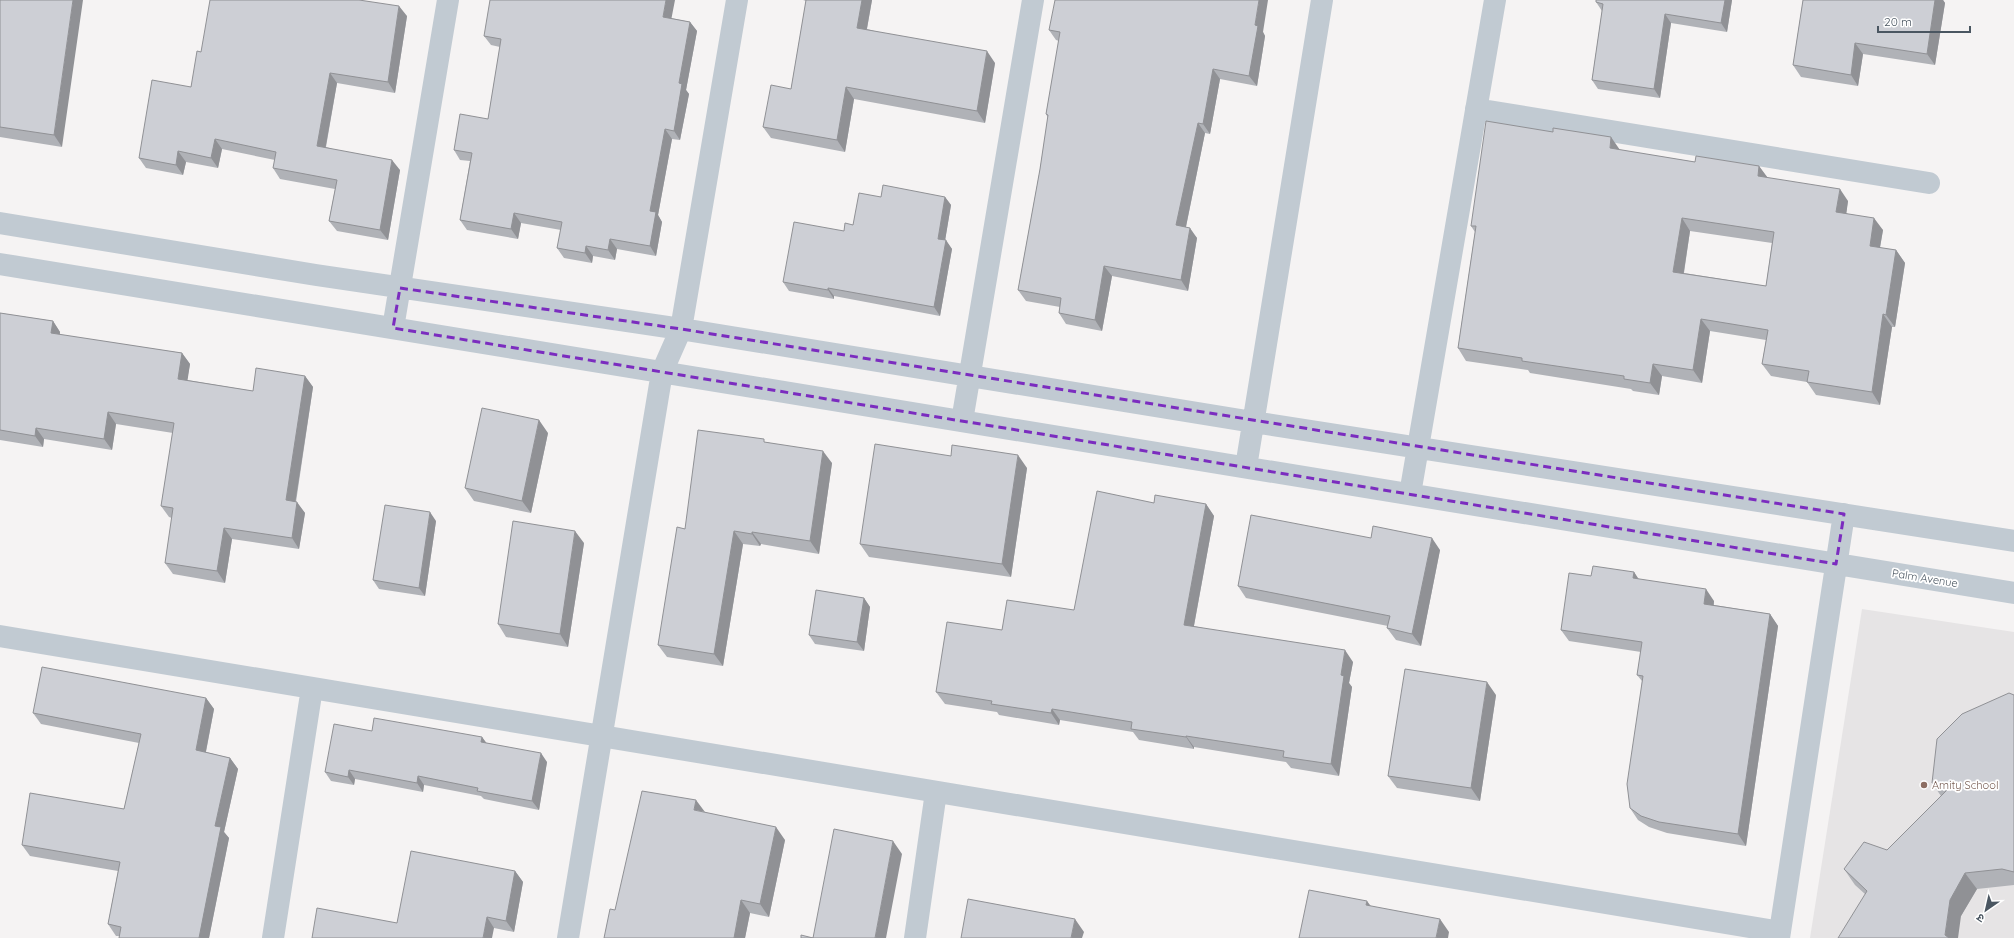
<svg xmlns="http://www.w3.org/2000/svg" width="2014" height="938" viewBox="0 0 2014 938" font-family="Quicksand,'Noto Sans Devanagari',sans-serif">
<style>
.education{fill:#e6e4e5}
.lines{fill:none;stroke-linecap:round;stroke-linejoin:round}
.street{stroke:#c1cad2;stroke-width:22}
.wall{fill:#b0b2b7;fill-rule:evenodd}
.shaded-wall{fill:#909195}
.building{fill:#cdcfd5;stroke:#909195;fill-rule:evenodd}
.marked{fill:none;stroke:#7b2cbf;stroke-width:3;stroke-dasharray:8 5;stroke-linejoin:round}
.education-dot{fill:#8d6e63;stroke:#fff;stroke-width:1.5}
.labels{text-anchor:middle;stroke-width:3.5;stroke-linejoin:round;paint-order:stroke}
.street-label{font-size:11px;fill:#4a5661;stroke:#fff}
.education-label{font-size:11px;fill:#785e54;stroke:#fff;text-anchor:start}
</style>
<rect width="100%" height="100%" fill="#f5f3f3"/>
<path class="education" d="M 1862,609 L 2014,632 L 2014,938 L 1810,938 Z"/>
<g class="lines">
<path class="street" d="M 1476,109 L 1929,183
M 0,223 L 316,275 L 681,329 L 1253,422 L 2014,541
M 0,264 L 2014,593
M 393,328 L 448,0
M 962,421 L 1033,0
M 1246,467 L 1322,0
M 1410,494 L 1495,0
M 0,636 L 1780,932
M 273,938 L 312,688
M 568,938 L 662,372 L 681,329 L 737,0
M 915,938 L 936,792
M 1779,938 L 1844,514"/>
</g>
<path class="wall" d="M 0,0 L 62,147 L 0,137 Z
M 803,0 L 872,0 L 867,29 L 995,63 L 985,123 L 854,99 L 845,152 L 771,138 L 763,127 L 791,89 L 806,1 Z
M 1596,0 L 1732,0 L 1727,32 L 1671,23 L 1660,98 L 1598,89 L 1592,80 L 1602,11 L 1596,2 Z
M 1803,0 L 1943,0 L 1945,3 L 1935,65 L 1863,54 L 1858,86 L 1801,77 L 1793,65 Z
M 407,16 L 395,93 L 337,83 L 326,147 L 400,170 L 388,240 L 337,231 L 329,221 L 335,189 L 280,179 L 273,168 L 275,160 L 222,149 L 218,168 L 186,162 L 183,175 L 146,168 L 139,158 L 191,87 L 201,52 Z
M 671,18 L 690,22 L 697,31 L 686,90 L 689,94 L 680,140 L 672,139 L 658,215 L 662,222 L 656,256 L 617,249 L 615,260 L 593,256 L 592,263 L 564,258 L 557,248 L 561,230 L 521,223 L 518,239 L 467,230 L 460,220 L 470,161 L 460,160 L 454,150 L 488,119 L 500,47 L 491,45 L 484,36 Z
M 1049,30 L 1263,32 L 1265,36 L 1257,86 L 1220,79 L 1210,134 L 1205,133 L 1186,227 L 1197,238 L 1188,291 L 1112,276 L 1102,331 L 1066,324 L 1059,313 L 1060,307 L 1026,301 L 1018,290 L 1040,169 L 1048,118 L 1046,114 L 1059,41 L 1056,40 Z
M 1620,150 L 1695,162 L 1759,166 L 1767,178 L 1848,201 L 1846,213 L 1883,230 L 1880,248 L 1896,250 L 1905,263 L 1895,327 L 1892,327 L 1880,405 L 1816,395 L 1807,382 L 1771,376 L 1762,364 L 1766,340 L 1710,331 L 1702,383 L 1662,376 L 1659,395 L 1633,391 L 1631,389 L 1530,373 L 1528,370 L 1466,361 L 1458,348 L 1475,232 L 1471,226 ZM 1690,231 L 1772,243 L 1766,286 L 1684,273 Z
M 881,197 L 945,197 L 951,205 L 945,240 L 952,249 L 940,316 L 834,296 L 834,299 L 789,291 L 783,282 L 844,231 L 853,225 Z
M 0,313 L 53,321 L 60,332 L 60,335 L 182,353 L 190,364 L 187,380 L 253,391 L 305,376 L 313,387 L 296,502 L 305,513 L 299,549 L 232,539 L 225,583 L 173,574 L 165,563 L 172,518 L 169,517 L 161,506 L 173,433 L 116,424 L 112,450 L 44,439 L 43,447 L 0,440 Z
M 548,433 L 531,513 L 474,501 L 465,488 Z
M 767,442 L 832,463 L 819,554 L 761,544 L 760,546 L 743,544 L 723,666 L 667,657 L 658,645 L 685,529 Z
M 951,456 L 1027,468 L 1011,577 L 869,557 L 860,544 Z
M 1154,503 L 1206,504 L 1214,516 L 1194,626 L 1353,662 L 1349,683 L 1352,687 L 1339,776 L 1291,768 L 1286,762 L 1194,747 L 1194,749 L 1139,740 L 1133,732 L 1060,720 L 1059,725 L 999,715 L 997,712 L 945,704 L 936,692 L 1002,630 L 1074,610 Z
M 436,521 L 425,596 L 379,589 L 373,580 Z
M 1371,538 L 1440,550 L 1421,646 L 1396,640 L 1387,628 L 1388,626 L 1246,598 L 1238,586 Z
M 584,543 L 568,647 L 506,637 L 498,624 Z
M 1634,572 L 1638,579 L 1714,601 L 1714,605 L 1770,614 L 1778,626 L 1746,846 L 1667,833 L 1649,827 L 1638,820 L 1630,808 L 1642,681 L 1637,675 L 1641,652 L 1569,641 L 1561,630 L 1591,576 Z
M 864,598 L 870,607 L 864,651 L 815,644 L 809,635 Z
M 1496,695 L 1480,801 L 1397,788 L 1388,776 Z
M 2014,695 L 2014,885 L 1977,889 L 1961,916 L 1865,894 L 1855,885 L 1844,869 L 1887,850 L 1941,796 L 1932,783 Z
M 206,698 L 214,709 L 206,752 L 230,758 L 238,769 L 224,832 L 229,838 L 209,938 L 119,938 L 120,936 L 116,936 L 108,924 L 118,871 L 30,856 L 22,845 L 124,809 L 139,743 L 41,724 L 33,713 Z
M 372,731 L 482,737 L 486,743 L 547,762 L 539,810 L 484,799 L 481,796 L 424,785 L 423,792 L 355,779 L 354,785 L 331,781 L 325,772 Z
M 705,812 L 785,840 L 769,917 L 750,913 L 745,938 L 604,938 L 615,910 Z
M 515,871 L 523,882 L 514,932 L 494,928 L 397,923 Z"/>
<path class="shaded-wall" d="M 73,0 L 83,0 L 62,147 L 54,135 Z
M 666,0 L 675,0 L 670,26 L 663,17 Z
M 862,0 L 872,0 L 865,39 L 857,28 Z
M 1259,0 L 1268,0 L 1263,32 L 1265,36 L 1257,86 L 1249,76 L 1255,25 Z
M 1725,0 L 1732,0 L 1727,32 L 1721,23 Z
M 1935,0 L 1943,0 L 1945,3 L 1935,65 L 1927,54 Z
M 399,6 L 407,16 L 395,93 L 388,82 Z
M 1665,14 L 1671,23 L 1660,98 L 1654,89 Z
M 690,22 L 697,31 L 686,90 L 689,94 L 680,140 L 674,131 L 679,83 Z
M 1855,43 L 1863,54 L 1858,86 L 1851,75 Z
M 987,51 L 995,63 L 985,123 L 977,111 Z
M 1213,69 L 1220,79 L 1210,134 L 1203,124 Z
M 330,73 L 337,83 L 324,156 L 317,146 Z
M 846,87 L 854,99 L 845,152 L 837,140 Z
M 1198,123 L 1205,133 L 1184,236 L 1176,225 Z
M 665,129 L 672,139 L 658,215 L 662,222 L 656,256 L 650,246 L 650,211 Z
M 1611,137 L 1620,150 L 1618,161 L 1610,148 Z
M 215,139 L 222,149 L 218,168 L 211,158 Z
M 178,151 L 186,162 L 183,175 L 176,165 Z
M 392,160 L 400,170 L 388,240 L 380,230 Z
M 1759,166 L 1768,178 L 1758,176 Z
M 1840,189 L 1848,201 L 1845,224 L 1836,212 Z
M 945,197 L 951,205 L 944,247 L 938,239 Z
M 514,213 L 521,223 L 518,239 L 511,229 Z
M 1682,218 L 1690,231 L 1682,284 L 1673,272 Z
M 1874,218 L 1883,230 L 1878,258 L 1870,246 Z
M 1190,228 L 1197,238 L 1188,291 L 1181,280 Z
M 610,239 L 617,249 L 615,260 L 608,250 Z
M 946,240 L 952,249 L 940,316 L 934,307 Z
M 586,246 L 593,256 L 592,263 L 585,253 Z
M 1896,250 L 1905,263 L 1895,327 L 1886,315 Z
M 1104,266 L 1112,276 L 1102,331 L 1095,320 Z
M 828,288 L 834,296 L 834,299 L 828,290 Z
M 1883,314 L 1892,327 L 1880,405 L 1872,392 Z
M 1701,319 L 1710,331 L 1702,383 L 1693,370 Z
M 53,321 L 60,332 L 58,345 L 51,333 Z
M 182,353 L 190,364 L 186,390 L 178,379 Z
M 1653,364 L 1662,376 L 1659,395 L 1650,383 Z
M 305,376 L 313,387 L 294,511 L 286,500 Z
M 108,412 L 116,424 L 112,450 L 104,439 Z
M 539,420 L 548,433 L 531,513 L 522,501 Z
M 36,428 L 44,439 L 43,447 L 35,436 Z
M 823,451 L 832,463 L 819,554 L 810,541 Z
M 1018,455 L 1027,468 L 1011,577 L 1002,564 Z
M 297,502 L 305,513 L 299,549 L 292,538 Z
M 1206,504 L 1214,516 L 1192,636 L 1184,625 Z
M 430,512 L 436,521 L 425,596 L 419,588 Z
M 224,528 L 232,539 L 225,583 L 217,571 Z
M 575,531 L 584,543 L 568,647 L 560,634 Z
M 734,531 L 743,544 L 723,666 L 714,654 Z
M 752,532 L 761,544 L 760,546 L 752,534 Z
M 1432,538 L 1440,550 L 1421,646 L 1412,634 Z
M 1634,572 L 1642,584 L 1633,578 Z
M 1706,589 L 1714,601 L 1712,615 L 1704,604 Z
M 864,598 L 870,607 L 864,651 L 857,642 Z
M 1770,614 L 1778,626 L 1746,846 L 1738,834 Z
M 1345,650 L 1353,662 L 1349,683 L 1352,687 L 1339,776 L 1331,764 L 1341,675 Z
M 1487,682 L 1496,695 L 1480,801 L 1471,788 Z
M 206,698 L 214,709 L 204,761 L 196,750 Z
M 1052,709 L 1060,720 L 1059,725 L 1051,713 Z
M 1186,736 L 1194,747 L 1194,749 L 1186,737 Z
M 482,737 L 488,745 L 481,742 Z
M 541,753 L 547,762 L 539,810 L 532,801 Z
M 230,758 L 238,769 L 224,832 L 229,838 L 209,938 L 199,938 L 215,826 Z
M 349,770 L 355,779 L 354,785 L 348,777 Z
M 418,776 L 424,785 L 423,792 L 417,783 Z
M 696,800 L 705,812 L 694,810 Z
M 776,827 L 785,840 L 769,917 L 760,904 Z
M 893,841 L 902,854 L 886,938 L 875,938 Z
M 515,871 L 523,882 L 514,932 L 506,921 Z
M 1965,873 L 1977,889 L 1961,916 L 1958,938 L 1947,938 L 1945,935 L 1950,900 Z
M 741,900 L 750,913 L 745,938 L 734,938 Z
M 1367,901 L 1376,913 L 1366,905 Z
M 487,917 L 494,928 L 492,938 L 483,938 Z
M 1075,919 L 1084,932 L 1082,938 L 1071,938 Z
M 1440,919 L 1449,932 L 1448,938 L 1436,938 Z"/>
<path class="building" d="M 0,0 L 73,0 L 54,135 L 0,127 Z
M 210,0 L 359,0 L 399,6 L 388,82 L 330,73 L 317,146 L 392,160 L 380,230 L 329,221 L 337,180 L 273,168 L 276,152 L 215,139 L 211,158 L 178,151 L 176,165 L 139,158 L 152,80 L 191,87 L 197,51 L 201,52 Z
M 490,0 L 666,0 L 663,17 L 690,22 L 679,83 L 682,84 L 674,131 L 665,129 L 650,211 L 656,212 L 650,246 L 610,239 L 608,250 L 586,246 L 585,253 L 557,248 L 562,222 L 514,213 L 511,229 L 460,220 L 472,153 L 454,150 L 460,114 L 488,119 L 501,39 L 484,36 Z
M 806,0 L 862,0 L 857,28 L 987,51 L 977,111 L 846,87 L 837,140 L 763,127 L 771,85 L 791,89 Z
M 1055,0 L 1259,0 L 1255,25 L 1258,26 L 1249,76 L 1213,69 L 1203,124 L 1198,123 L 1176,225 L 1190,228 L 1181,280 L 1104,266 L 1095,320 L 1059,313 L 1061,298 L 1018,290 L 1040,169 L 1048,115 L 1046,114 L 1060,32 L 1049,30 Z
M 1596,0 L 1725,0 L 1721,23 L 1665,14 L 1654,89 L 1592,80 L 1603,4 L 1596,2 Z
M 1803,0 L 1935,0 L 1927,54 L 1855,43 L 1851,75 L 1793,65 Z
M 1486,121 L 1553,132 L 1553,128 L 1611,137 L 1610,148 L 1695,162 L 1696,156 L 1759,166 L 1758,176 L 1840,189 L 1836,212 L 1874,218 L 1870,246 L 1896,250 L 1886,315 L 1883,314 L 1872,392 L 1807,382 L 1809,371 L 1762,364 L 1768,330 L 1701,319 L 1693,370 L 1653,364 L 1650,383 L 1624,379 L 1624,376 L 1522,361 L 1522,358 L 1458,348 L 1476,226 L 1471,226 ZM 1682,218 L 1774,232 L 1766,286 L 1673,272 Z
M 883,185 L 945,197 L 938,239 L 946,240 L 934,307 L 828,288 L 828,290 L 783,282 L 794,222 L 844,231 L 845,223 L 853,225 L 859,193 L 881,197 Z
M 0,313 L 53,321 L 51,333 L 182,353 L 178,379 L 253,391 L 256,368 L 305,376 L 286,500 L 297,502 L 292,538 L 224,528 L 217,571 L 165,563 L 173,508 L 161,506 L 174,423 L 108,412 L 104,439 L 36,428 L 35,436 L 0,430 Z
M 482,408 L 539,420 L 522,501 L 465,488 Z
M 698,430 L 764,439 L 764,442 L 823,451 L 810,541 L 752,532 L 752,534 L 734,531 L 714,654 L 658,645 L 677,527 L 685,529 Z
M 875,444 L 951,456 L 952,445 L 1018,455 L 1002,564 L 860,544 Z
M 1097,491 L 1154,503 L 1155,495 L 1206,504 L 1184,625 L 1345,650 L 1341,675 L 1344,676 L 1331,764 L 1283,757 L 1284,751 L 1186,736 L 1186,737 L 1131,729 L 1132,722 L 1052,709 L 1051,713 L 991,704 L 992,701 L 936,692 L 947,622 L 1002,630 L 1007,600 L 1074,610 Z
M 385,505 L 430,512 L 419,588 L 373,580 Z
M 1251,515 L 1371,538 L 1373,526 L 1432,538 L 1412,634 L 1387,628 L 1390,616 L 1238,586 Z
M 513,521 L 575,531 L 560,634 L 498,624 Z
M 1593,566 L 1634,572 L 1633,578 L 1706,589 L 1704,604 L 1770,614 L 1738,834 L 1659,822 L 1641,816 L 1630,808 L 1627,784 L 1643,676 L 1637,675 L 1642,642 L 1561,630 L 1569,573 L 1591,576 Z
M 816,590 L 864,598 L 857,642 L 809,635 Z
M 42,667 L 206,698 L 196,750 L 230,758 L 215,826 L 221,827 L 199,938 L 119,938 L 121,927 L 108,924 L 120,862 L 22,845 L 30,793 L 124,809 L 141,734 L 33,713 Z
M 1405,669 L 1487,682 L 1471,788 L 1388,776 Z
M 2009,693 L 2014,695 L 2014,872 L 2002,869 L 1965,873 L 1950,900 L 1945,935 L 1949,938 L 1838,938 L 1867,891 L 1844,869 L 1864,842 L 1887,850 L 1947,790 L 1932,783 L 1937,739 L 1962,714 Z
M 374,718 L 482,737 L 481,742 L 541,753 L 532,801 L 477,791 L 478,788 L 418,776 L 417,783 L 349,770 L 348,777 L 325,772 L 334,724 L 372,731 Z
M 642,791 L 696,800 L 694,810 L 776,827 L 760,904 L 741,900 L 734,938 L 604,938 L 610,909 L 615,910 Z
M 834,829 L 893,841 L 875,938 L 801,938 L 801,935 L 813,938 Z
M 411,851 L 515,871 L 506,921 L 487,917 L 483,938 L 312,938 L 317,908 L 397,923 Z
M 1309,890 L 1367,901 L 1366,905 L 1440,919 L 1436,938 L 1299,938 Z
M 968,899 L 1075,919 L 1071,938 L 961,938 Z"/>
<path class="marked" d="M 400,288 L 681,329 L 1844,514 L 1836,564 L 393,328 Z"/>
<circle class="education-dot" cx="1924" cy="785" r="4"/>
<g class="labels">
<g class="street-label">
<text transform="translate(1925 578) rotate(9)" y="4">Palm Avenue</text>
</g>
<g class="education-label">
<text x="1932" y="789">Amity School</text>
</g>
</g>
<g transform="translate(1986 910) rotate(214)" stroke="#ffffff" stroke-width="3" paint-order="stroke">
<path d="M0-3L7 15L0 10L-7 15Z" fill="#4a5661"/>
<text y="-6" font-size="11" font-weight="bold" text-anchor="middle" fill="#4a5661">उ</text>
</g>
<path d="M1878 26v6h92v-6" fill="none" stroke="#4a5661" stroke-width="2"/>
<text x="1884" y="26" font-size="12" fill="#4a5661" stroke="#ffffff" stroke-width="3" paint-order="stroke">20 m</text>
</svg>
